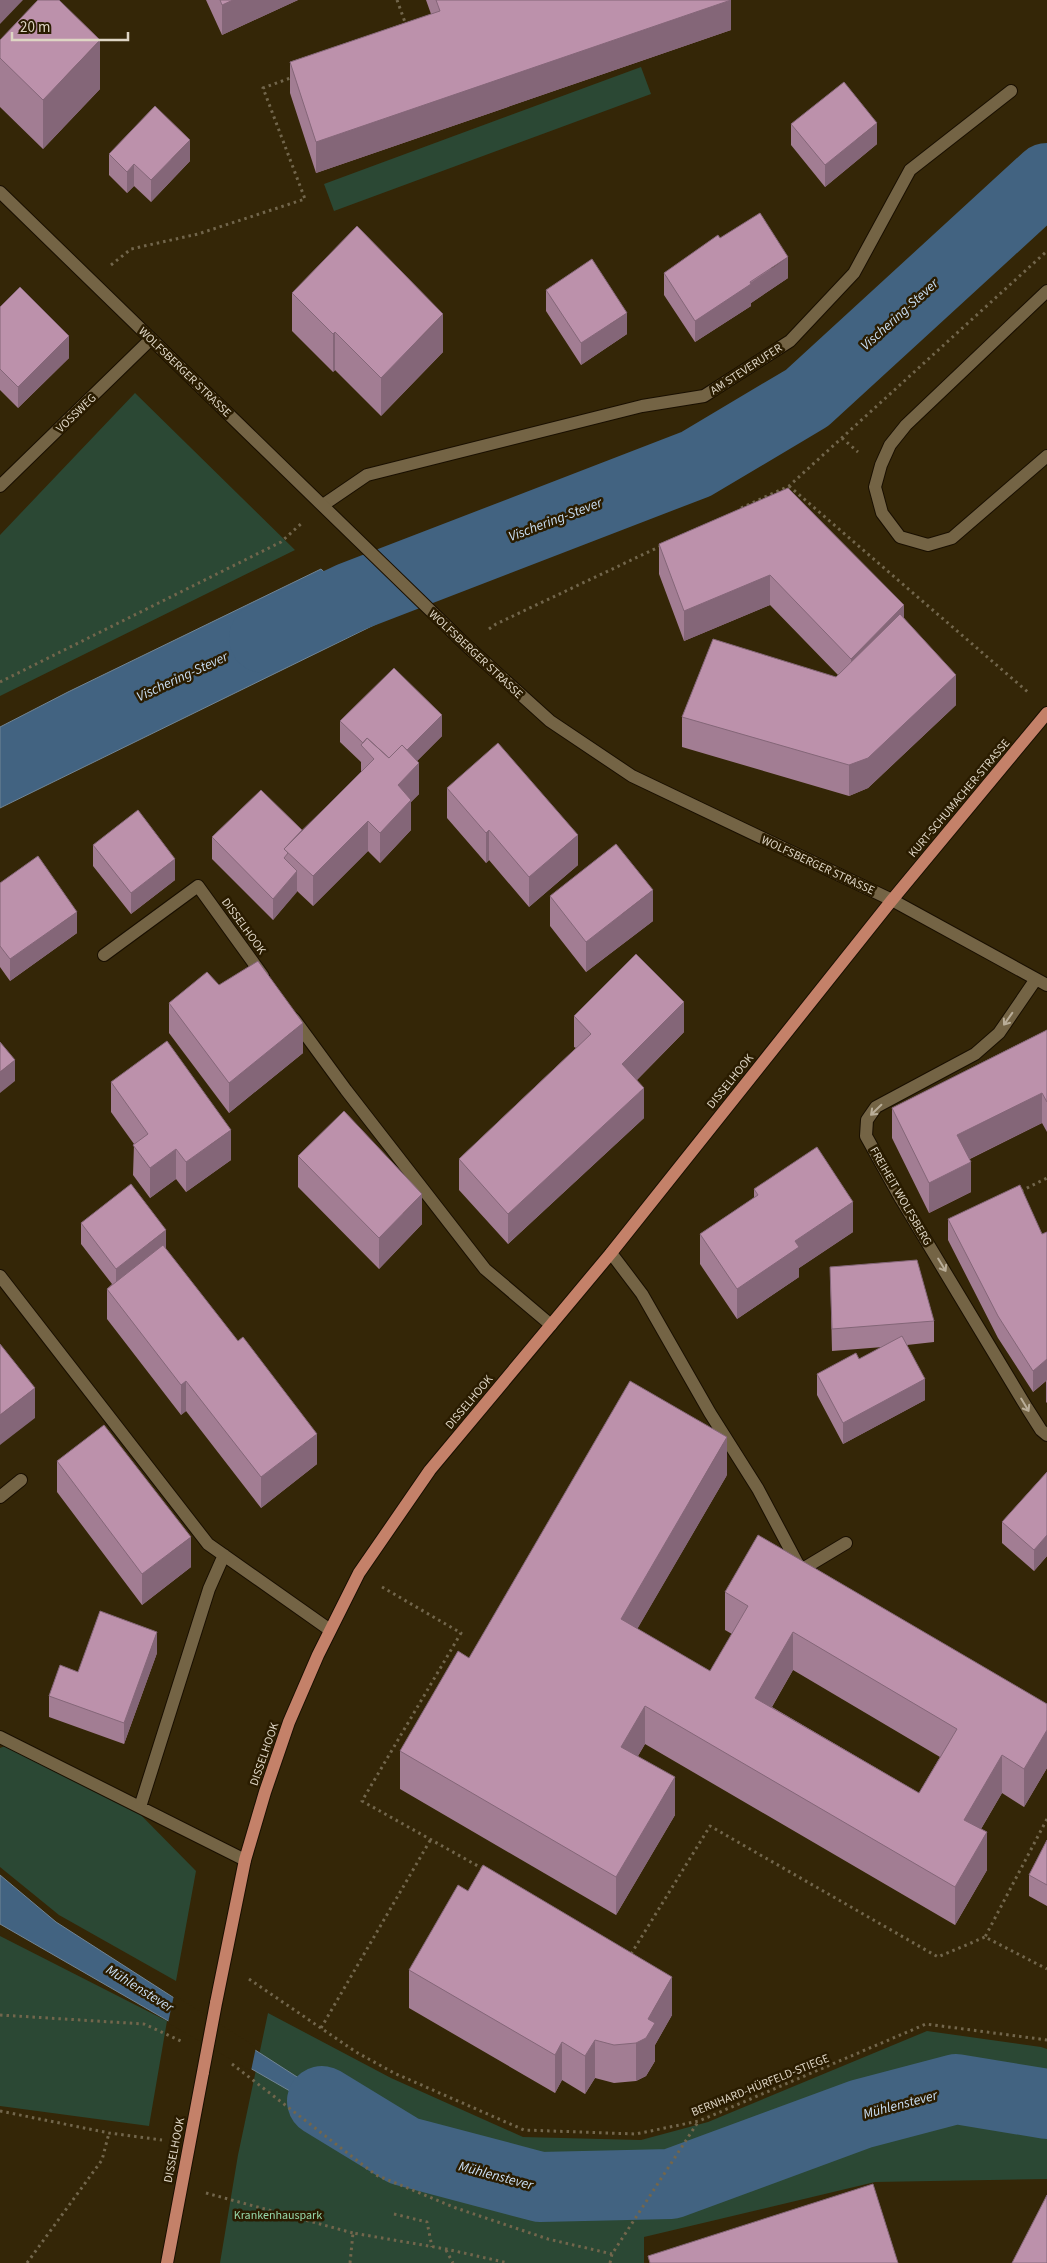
<svg xmlns="http://www.w3.org/2000/svg" width="1047" height="2263" viewBox="0 0 1047 2263" font-family="'Source Sans 3',sans-serif">
<style>
.green{fill:#2b4834}
.water{fill:#426381;stroke:#718595}
.pier{fill:#342607}
.lines{fill:none;stroke-linecap:round;stroke-linejoin:round}
.river{stroke:#426381;stroke-width:70}
.lane-casing{stroke:#190f00;stroke-width:14}
.street-casing{stroke:#190f00;stroke-width:14}
.secondary-casing{stroke:#190f00;stroke-width:14}
.primary-casing{stroke:#190f00;stroke-width:14}
.path{stroke:#72664c;stroke-width:3;stroke-dasharray:2.5 4;stroke-linecap:butt}
.lane{stroke:#746445;stroke-width:12}
.street{stroke:#746445;stroke-width:12}
.secondary{stroke:#746445;stroke-width:12}
.primary{stroke:#c48169;stroke-width:12}
.primary-bridge-casing{stroke:#190f00;stroke-width:14;stroke-linecap:butt}
.primary-bridge{stroke:#c48169;stroke-width:12}
.wall{fill:#a27d93;fill-rule:evenodd}
.shaded-wall{fill:#846678}
.building{fill:#bc91ab;stroke:#846678;fill-rule:evenodd}
.oneway{stroke:#b9ad98}
.labels{text-anchor:middle;stroke-width:5;stroke-linejoin:round;paint-order:stroke}
.street-label{font-size:12px;fill:#ded5c4;stroke:#2a1c00}
.park-label{font-size:12px;fill:#96d7a9;stroke:#2a1c00}
.water-label{font-size:14px;font-style:italic;fill:#cadff4;stroke:#2a1c00}
</style>
<rect width="100%" height="100%" fill="#342607"/>
<path class="green" d="M 641,67 L 651,94 L 334,211 L 324,184 Z
M 135,393 L 295,550 L 0,696 L 0,535 Z
M 5,1746 L 134,1808 L 196,1871 L 176,1981 L 59,1915 L 0,1867 L 0,1748 Z
M 0,1936 L 167,2021 L 149,2126 L 0,2106 Z
M 268,2013 L 391,2078 L 523,2137 L 641,2140 L 708,2122 L 927,2031 L 1041,2047 L 1047,2049 L 1047,2179 L 875,2182 L 644,2237 L 644,2263 L 220,2263 L 238,2155 Z"/>
<path class="water" d="M 321,569 L 378,623 L 0,808 L 0,727 L 68,692 Z
M 0,1875 L 56,1922 L 406,2147 L 401,2155 L 0,1924 Z"/>
<path class="pier" d="M 174,1995 L 256,2047 L 251,2071 L 168,2023 Z"/>
<g class="lines">
<path class="river" d="M 264,638 L 351,597 L 696,464 L 807,398 L 1047,178
M 322,2101 L 404,2151 L 540,2187 L 671,2184 L 861,2114 L 956,2089 L 1047,2104"/>
<g class="lane-casing">
<path id="lane" d="M 1047,291 L 906,425 L 890,445 L 881,465 L 875,487 L 882,513 L 900,537 L 928,545 L 952,538 L 1047,456
M 104,955 L 198,886 L 263,976
M 294,1019 L 346,1090 L 485,1269 L 551,1325
M 611,1253 L 642,1294 L 710,1413 L 758,1489 L 801,1570 L 846,1543
M 0,1276 L 208,1544 L 330,1630
M 0,1497 L 21,1480
M 0,1737 L 245,1860
M 140,1807 L 209,1589 L 224,1555"/>
</g>
<g class="street-casing">
<path id="street" d="M 0,486 L 151,339
M 323,505 L 367,475 L 642,406 L 704,396 L 790,341 L 854,273 L 910,170 L 1011,91
M 892,900 L 1047,985
M 1036,979 L 999,1033 L 975,1054 L 876,1107 L 867,1120 L 866,1136 L 901,1199 L 1027,1408 L 1041,1430 L 1047,1435"/>
</g>
<g class="secondary-casing">
<path id="secondary" d="M 0,192 L 467,646 L 550,721 L 632,776 L 892,900"/>
</g>
<g class="primary-casing">
<path id="primary" d="M 216,2003 L 245,1860 L 265,1792 L 289,1722 L 318,1655 L 359,1573 L 430,1470 L 611,1253 L 892,900 L 1047,713
M 167,2263 L 203,2072"/>
</g>
<path class="path" d="M 397,0 L 406,25
M 111,265 L 131,249 L 198,234 L 305,199 L 263,88 L 293,77
M 842,438 L 858,452
M 789,486 L 1029,693
M 741,508 L 789,486 L 1047,251
M 489,629 L 496,624 L 661,546
M 0,682 L 281,542 L 303,522
M 1021,1191 L 1047,1178
M 382,1587 L 461,1633 L 362,1801 L 485,1870
M 1047,1819 L 985,1937 L 1047,1969
M 631,1954 L 710,1826 L 938,1957 L 985,1937
M 249,1979 L 356,2052 L 394,2073 L 524,2130 L 636,2134 L 699,2121 L 926,2024 L 1047,2040
M 0,2015 L 144,2024 L 183,2042
M 321,2028 L 431,1839
M 232,2064 L 376,2175 L 456,2208 L 548,2239 L 612,2254
M 0,2111 L 109,2133 L 162,2140
M 206,2193 L 353,2233
M 394,2214 L 427,2222 L 432,2247
M 446,2250 L 453,2263
M 27,2263 L 102,2160 L 109,2133
M 350,2263 L 353,2233 L 446,2249 L 508,2263
M 610,2263 L 612,2254 L 698,2122"/>
<use href="#lane" class="lane"/>
<use href="#street" class="street"/>
<use href="#secondary" class="secondary"/>
<use href="#primary" class="primary"/>
<g class="primary-bridge-casing">
<path id="primary-bridge" d="M 203,2072 L 216,2003"/>
</g>
<use href="#primary-bridge" class="primary-bridge"/>
</g>
<path class="wall" d="M 206,0 L 298,0 L 222,35 Z
M 426,0 L 731,0 L 731,30 L 316,173 L 290,93 L 290,62 L 431,14 Z
M 0,58 L 100,89 L 43,149 L 0,107 Z
M 791,124 L 877,144 L 825,187 L 791,145 Z
M 109,154 L 190,161 L 151,202 L 134,186 L 127,193 L 109,175 Z
M 720,238 L 788,278 L 751,303 L 751,306 L 695,342 L 664,295 L 664,273 Z
M 546,290 L 627,334 L 581,365 L 546,311 Z
M 292,293 L 443,352 L 381,416 L 335,370 L 333,372 L 292,331 Z
M 0,307 L 69,358 L 18,408 L 0,390 Z
M 788,488 L 904,618 L 956,705 L 868,788 L 849,796 L 682,747 L 682,717 L 836,677 L 838,675 L 770,605 L 684,641 L 659,574 L 659,544 Z
M 340,721 L 442,736 L 417,761 L 419,794 L 411,802 L 411,830 L 380,863 L 368,851 L 313,906 L 297,891 L 273,920 L 212,859 L 212,837 L 302,830 L 361,773 L 361,762 L 340,742 Z
M 447,788 L 578,865 L 529,907 L 489,860 L 486,863 L 447,818 Z
M 93,845 L 175,880 L 131,914 L 93,866 Z
M 0,883 L 77,933 L 10,981 L 0,967 Z
M 550,896 L 653,921 L 586,972 L 550,926 Z
M 219,985 L 303,1053 L 229,1113 L 169,1033 L 169,1003 Z
M 574,1016 L 684,1032 L 637,1080 L 644,1118 L 508,1244 L 459,1190 L 459,1159 L 576,1048 L 574,1047 Z
M 1047,1030 L 1047,1132 L 1042,1123 L 970,1159 L 971,1192 L 929,1213 L 892,1138 L 892,1108 Z
M 111,1082 L 231,1160 L 186,1192 L 176,1179 L 150,1198 L 133,1175 L 134,1144 L 111,1112 Z
M 298,1156 L 422,1224 L 379,1269 L 298,1187 Z
M 754,1189 L 853,1232 L 799,1268 L 799,1277 L 737,1319 L 700,1264 L 700,1234 L 754,1198 Z
M 948,1219 L 1042,1234 L 1047,1232 L 1047,1403 L 1046,1402 L 1046,1381 L 1033,1392 L 998,1338 L 948,1240 Z
M 81,1223 L 166,1250 L 317,1464 L 261,1508 L 186,1411 L 181,1415 L 107,1319 L 107,1289 L 112,1284 L 81,1244 Z
M 830,1267 L 934,1321 L 934,1342 L 907,1345 L 925,1400 L 843,1444 L 817,1395 L 817,1374 L 859,1359 L 883,1347 L 832,1351 Z
M 57,1461 L 191,1567 L 142,1605 L 57,1492 Z
M 1047,1472 L 1047,1556 L 1034,1571 L 1002,1543 L 1002,1522 Z
M 727,1475 L 637,1629 L 710,1671 L 732,1634 L 725,1630 L 725,1592 L 1047,1704 L 1047,1768 L 1024,1807 L 1002,1793 L 981,1829 L 987,1870 L 955,1925 L 645,1744 L 638,1756 L 675,1815 L 616,1915 L 400,1789 L 400,1751 L 469,1658 ZM 793,1670 L 940,1757 L 919,1793 L 772,1707 Z
M 157,1653 L 124,1744 L 49,1717 L 49,1696 L 78,1672 Z
M 1047,1840 L 1047,1906 L 1029,1896 L 1029,1875 Z
M 409,1970 L 672,2015 L 655,2045 L 655,2061 L 646,2076 L 636,2081 L 614,2083 L 595,2078 L 585,2094 L 562,2080 L 555,2093 L 409,2008 Z"/>
<path class="shaded-wall" d="M 0,0 L 23,0 L 0,24 Z
M 233,0 L 298,0 L 222,35 L 222,5 Z
M 731,0 L 731,30 L 316,173 L 316,142 Z
M 100,40 L 100,89 L 43,149 L 43,100 Z
M 877,123 L 877,144 L 825,187 L 825,165 Z
M 190,140 L 190,161 L 151,202 L 151,180 Z
M 134,164 L 134,186 L 127,193 L 127,172 Z
M 788,257 L 788,278 L 751,303 L 751,306 L 695,342 L 695,321 Z
M 627,313 L 627,334 L 581,365 L 581,343 Z
M 443,314 L 443,352 L 381,416 L 381,378 Z
M 335,332 L 335,370 L 333,372 L 333,334 Z
M 69,336 L 69,358 L 18,408 L 18,387 Z
M 770,575 L 770,605 L 684,641 L 684,611 Z
M 904,605 L 904,636 L 851,689 L 851,659 Z
M 956,675 L 956,705 L 868,788 L 849,796 L 849,765 Z
M 442,715 L 442,736 L 389,789 L 389,768 Z
M 419,763 L 419,794 L 411,802 L 411,830 L 380,863 L 380,833 L 398,785 Z
M 368,821 L 368,851 L 313,906 L 313,876 Z
M 489,830 L 489,860 L 486,863 L 486,833 Z
M 578,835 L 578,865 L 529,907 L 529,877 Z
M 175,859 L 175,880 L 131,914 L 131,893 Z
M 297,871 L 297,892 L 273,920 L 273,899 Z
M 653,890 L 653,921 L 586,972 L 586,942 Z
M 77,912 L 77,933 L 10,981 L 10,959 Z
M 684,1002 L 684,1032 L 622,1095 L 622,1064 Z
M 303,1023 L 303,1053 L 229,1113 L 229,1083 Z
M 15,1060 L 15,1081 L 0,1093 L 0,1072 Z
M 644,1088 L 644,1118 L 508,1244 L 508,1214 Z
M 1042,1093 L 1042,1123 L 957,1165 L 957,1135 Z
M 231,1130 L 231,1160 L 186,1192 L 186,1162 Z
M 176,1149 L 176,1179 L 150,1198 L 150,1168 Z
M 971,1162 L 971,1192 L 929,1213 L 929,1183 Z
M 422,1194 L 422,1224 L 379,1269 L 379,1238 Z
M 853,1202 L 853,1232 L 799,1268 L 799,1277 L 737,1319 L 737,1289 L 795,1241 Z
M 166,1230 L 166,1251 L 116,1290 L 116,1269 Z
M 1047,1359 L 1047,1380 L 1033,1392 L 1033,1371 Z
M 925,1379 L 925,1400 L 843,1444 L 843,1423 Z
M 186,1381 L 186,1411 L 181,1415 L 181,1385 Z
M 35,1388 L 35,1418 L 0,1445 L 0,1415 Z
M 317,1434 L 317,1464 L 261,1508 L 261,1477 Z
M 727,1437 L 727,1475 L 621,1657 L 621,1619 Z
M 1047,1535 L 1047,1556 L 1034,1571 L 1034,1550 Z
M 191,1537 L 191,1567 L 142,1605 L 142,1574 Z
M 157,1632 L 157,1653 L 124,1744 L 124,1723 Z
M 793,1632 L 793,1670 L 755,1736 L 755,1698 Z
M 645,1706 L 645,1744 L 621,1785 L 621,1747 Z
M 1047,1730 L 1047,1768 L 1024,1807 L 1024,1769 Z
M 1002,1755 L 1002,1793 L 964,1858 L 964,1820 Z
M 675,1777 L 675,1815 L 616,1915 L 616,1877 Z
M 987,1832 L 987,1870 L 955,1925 L 955,1887 Z
M 672,1977 L 672,2015 L 655,2045 L 655,2061 L 646,2076 L 636,2081 L 636,2043 L 648,2019 Z
M 595,2040 L 595,2078 L 585,2094 L 585,2056 Z
M 562,2042 L 562,2080 L 555,2093 L 555,2055 Z"/>
<path class="building" d="M 38,0 L 59,0 L 100,40 L 43,100 L 0,58 L 0,40 Z
M 220,0 L 233,0 L 222,5 Z
M 436,0 L 731,0 L 316,142 L 290,62 L 440,11 Z
M 844,82 L 877,123 L 825,165 L 791,124 Z
M 155,106 L 190,140 L 151,180 L 134,164 L 127,172 L 109,154 Z
M 760,213 L 788,257 L 750,282 L 751,284 L 695,321 L 664,273 L 718,235 L 720,238 Z
M 357,226 L 443,314 L 381,378 L 335,332 L 333,334 L 292,293 Z
M 592,259 L 627,313 L 581,343 L 546,290 Z
M 20,287 L 69,336 L 18,387 L 0,369 L 0,307 Z
M 788,488 L 904,605 L 851,659 L 770,575 L 684,611 L 659,544 Z
M 900,614 L 956,675 L 868,758 L 849,765 L 682,717 L 713,639 L 836,677 Z
M 394,668 L 442,715 L 407,750 L 402,745 L 389,758 L 367,738 L 363,743 L 340,721 Z
M 367,738 L 389,758 L 402,745 L 419,763 L 398,785 L 411,800 L 380,833 L 368,821 L 313,876 L 284,849 L 374,759 L 361,745 Z
M 498,743 L 578,835 L 529,877 L 489,830 L 486,833 L 447,788 Z
M 261,790 L 302,830 L 284,849 L 288,853 L 284,858 L 297,871 L 273,899 L 212,837 Z
M 138,810 L 175,859 L 131,893 L 93,845 Z
M 616,844 L 653,890 L 586,942 L 550,896 Z
M 38,856 L 77,912 L 10,959 L 0,946 L 0,883 Z
M 636,954 L 684,1002 L 622,1064 L 644,1088 L 508,1214 L 459,1159 L 591,1034 L 574,1016 Z
M 258,961 L 303,1023 L 229,1083 L 169,1003 L 207,972 L 219,985 Z
M 1047,1030 L 1047,1102 L 1042,1093 L 957,1135 L 971,1162 L 929,1183 L 892,1108 Z
M 167,1041 L 231,1130 L 186,1162 L 176,1149 L 150,1168 L 133,1145 L 148,1134 L 111,1082 Z
M 0,1042 L 15,1060 L 0,1072 Z
M 344,1111 L 422,1194 L 379,1238 L 298,1156 Z
M 817,1147 L 853,1202 L 795,1241 L 799,1247 L 737,1289 L 700,1234 L 758,1195 L 754,1189 Z
M 131,1184 L 166,1230 L 116,1269 L 81,1223 Z
M 1020,1185 L 1042,1234 L 1047,1232 L 1047,1359 L 1033,1371 L 998,1316 L 948,1219 Z
M 163,1245 L 238,1341 L 243,1337 L 317,1434 L 261,1477 L 186,1381 L 181,1385 L 107,1289 Z
M 917,1260 L 934,1321 L 832,1329 L 830,1267 Z
M 902,1336 L 925,1379 L 843,1423 L 817,1374 L 856,1353 L 859,1359 Z
M 0,1344 L 35,1388 L 0,1415 Z
M 630,1381 L 727,1437 L 621,1619 L 710,1671 L 748,1606 L 725,1592 L 758,1535 L 1047,1704 L 1047,1730 L 1024,1769 L 1002,1755 L 964,1820 L 987,1832 L 955,1887 L 645,1706 L 621,1747 L 675,1777 L 616,1877 L 400,1751 L 458,1651 L 469,1658 ZM 793,1632 L 957,1729 L 919,1793 L 755,1698 Z
M 104,1425 L 191,1537 L 142,1574 L 57,1461 Z
M 1047,1472 L 1047,1535 L 1034,1550 L 1002,1522 Z
M 100,1611 L 157,1632 L 124,1723 L 49,1696 L 60,1665 L 78,1672 Z
M 1047,1840 L 1047,1885 L 1029,1875 Z
M 483,1865 L 672,1977 L 648,2019 L 655,2023 L 646,2038 L 636,2043 L 614,2045 L 595,2040 L 585,2056 L 562,2042 L 555,2055 L 409,1970 L 458,1885 L 468,1891 Z
M 873,2184 L 898,2263 L 650,2263 L 648,2256 Z
M 1047,2195 L 1047,2263 L 1012,2263 Z"/>
<defs><path id="oneway-shaft" d="M-6 0H5M1.5-3L5.5 0L1.5 3" fill="none" stroke-width="1.6" stroke-linecap="round" stroke-linejoin="round" transform="scale(1.25)"/></defs>
<g class="oneway">
<use href="#oneway-shaft" transform="translate(1008 1019) rotate(125)"/>
<use href="#oneway-shaft" transform="translate(876 1110) rotate(136)"/>
<use href="#oneway-shaft" transform="translate(942 1265) rotate(59)"/>
<use href="#oneway-shaft" transform="translate(1025 1405) rotate(59)"/>
</g>
<g class="labels">
<g class="street-label">
<text transform="translate(746 369) rotate(-33)" y="4">AM STEVERUFER</text>
<text transform="translate(185 372) rotate(44)" y="4">WOLFSBERGER STRASSE</text>
<text transform="translate(76 413) rotate(-44)" y="4">VOSSWEG</text>
<text transform="translate(476 654) rotate(43)" y="4">WOLFSBERGER STRASSE</text>
<text transform="translate(959 798) rotate(-50)" y="4">KURT-SCHUMACHER-STRASSE</text>
<text transform="translate(818 865) rotate(25)" y="4">WOLFSBERGER STRASSE</text>
<text transform="translate(244 926) rotate(54)" y="4">DISSELHOOK</text>
<text transform="translate(730 1081) rotate(-51)" y="4">DISSELHOOK</text>
<text transform="translate(901 1196) rotate(60)" y="4">FREIHEIT WOLFSBERG</text>
<text transform="translate(469 1402) rotate(-50)" y="4">DISSELHOOK</text>
<text transform="translate(264 1754) rotate(-71)" y="4">DISSELHOOK</text>
<text transform="translate(760 2085) rotate(-22)" y="4">BERNHARD-HÜRFELD-STIEGE</text>
<text transform="translate(174 2150) rotate(-79)" y="4">DISSELHOOK</text>
</g>
<g class="park-label">
<text x="278" y="2219">Krankenhauspark</text>
</g>
<g class="water-label">
<text transform="translate(899 314) rotate(-42)" y="5">Vischering-Stever</text>
<text transform="translate(555 519) rotate(-21)" y="5">Vischering-Stever</text>
<text transform="translate(182 676) rotate(-25)" y="5">Vischering-Stever</text>
<text transform="translate(140 1988) rotate(32)" y="5">Mühlenstever</text>
<text transform="translate(900 2104) rotate(-15)" y="5">Mühlenstever</text>
<text transform="translate(496 2175) rotate(15)" y="5">Mühlenstever</text>
</g>
</g>
<path d="M12 32v8h116v-8" fill="none" stroke="#ded5c4" stroke-width="2.5"/>
<text x="20" y="32" font-size="15" fill="#ded5c4" stroke="#2a1c00" stroke-width="4" paint-order="stroke">20 m</text>
</svg>
